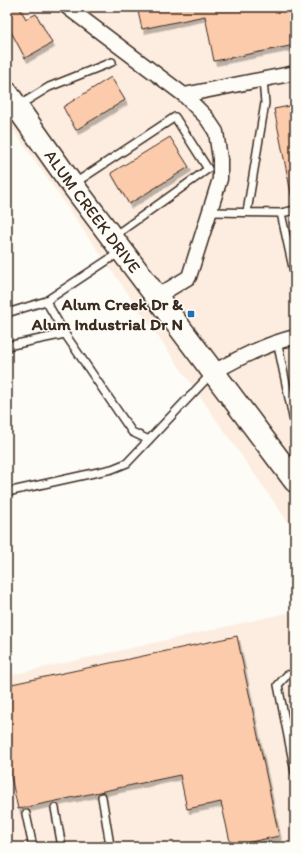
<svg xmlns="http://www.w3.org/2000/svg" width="302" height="854" viewBox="0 0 302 854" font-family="Itim,sans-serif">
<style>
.built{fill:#fdede0}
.building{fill:#fccbac;stroke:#3b2a1e;filter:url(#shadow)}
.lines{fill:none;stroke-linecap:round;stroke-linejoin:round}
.lane-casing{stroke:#3b2a1e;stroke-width:10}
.street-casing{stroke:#3b2a1e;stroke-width:17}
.primary-casing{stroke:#3b2a1e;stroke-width:25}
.lane{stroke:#fdfcf7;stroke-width:7}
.street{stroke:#fdfcf7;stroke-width:14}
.primary{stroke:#fdfcf7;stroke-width:22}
.poi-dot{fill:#1f6fb2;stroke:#fdfcf7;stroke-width:1.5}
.labels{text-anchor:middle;stroke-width:3;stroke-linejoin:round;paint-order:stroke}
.street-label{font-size:17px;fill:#3b2a1e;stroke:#fdfcf7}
.poi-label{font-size:17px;font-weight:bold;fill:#3b2a1e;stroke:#fdfcf7;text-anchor:end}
</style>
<defs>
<filter id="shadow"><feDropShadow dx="2.5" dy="4.5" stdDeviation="0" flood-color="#0004"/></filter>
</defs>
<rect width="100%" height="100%" fill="#fdfcf7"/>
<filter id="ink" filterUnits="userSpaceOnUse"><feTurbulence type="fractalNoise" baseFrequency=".025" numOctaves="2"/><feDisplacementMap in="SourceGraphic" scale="8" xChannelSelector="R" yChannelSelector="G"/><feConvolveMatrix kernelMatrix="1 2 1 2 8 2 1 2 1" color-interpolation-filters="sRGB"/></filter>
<g filter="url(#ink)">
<path class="built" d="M 7,7 L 295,7 L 295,532 L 7,121 Z
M 295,611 L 295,847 L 7,847 L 7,676 Z"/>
<path class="building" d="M 7,7 L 19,7 L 26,19 L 36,14 L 52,43 L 25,58 L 7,24 Z
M 137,7 L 295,7 L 295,45 L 214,61 L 205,16 L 142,29 Z
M 111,77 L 125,100 L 76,130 L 63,107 Z
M 295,105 L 295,197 L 292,198 L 274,109 Z
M 170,137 L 189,167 L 129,204 L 111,173 Z
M 295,233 L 295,264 L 289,235 Z
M 237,636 L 279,836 L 231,846 L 221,802 L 187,809 L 180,775 L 18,809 L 7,758 L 7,685 Z"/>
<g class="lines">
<g class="lane-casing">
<path id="lane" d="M 18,106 L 49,87 L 112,62
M 75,183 L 175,117 L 208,169 L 114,236
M 210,212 L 281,213 L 295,277
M 247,212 L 265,103 L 263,80
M 281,213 L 295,210
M 120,252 L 46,301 L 65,334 L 132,432 L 149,440
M 7,313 L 46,301
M 277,341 L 295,427
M 7,346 L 65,334
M 7,492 L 112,469 L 127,463 L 212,373
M 295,674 L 287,675 L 278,685 L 295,772
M 102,797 L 110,845
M 55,808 L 62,847
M 26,814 L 33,847
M 100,847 L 110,845 L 111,847"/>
</g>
<g class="street-casing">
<path id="street" d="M 67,7 L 184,95 L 206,117 L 216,132 L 220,159 L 220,179 L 189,277 L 156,297
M 184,95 L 295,73
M 212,373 C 238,358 265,344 295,337"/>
</g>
<g class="primary-casing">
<g id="primary">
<path id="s1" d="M 7,93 L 68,179 L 295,481"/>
</g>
</g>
<use href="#lane" class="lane"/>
<use href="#street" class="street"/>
<use href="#primary" class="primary"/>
</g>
</g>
<rect class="poi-dot" x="187" y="310" width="8" height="8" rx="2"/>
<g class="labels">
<g class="street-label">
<text dy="6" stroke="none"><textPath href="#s1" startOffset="146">ALUM CREEK DRIVE</textPath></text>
</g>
<g class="poi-label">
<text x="183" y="310">Alum Creek Dr &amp;<tspan x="183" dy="20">Alum Industrial Dr N</tspan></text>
</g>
</g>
<rect width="302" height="854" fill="none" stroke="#fdfcf7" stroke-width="24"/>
<rect x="12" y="12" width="278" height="830" fill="none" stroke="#3b2a1e" stroke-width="1.5" filter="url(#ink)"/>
</svg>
